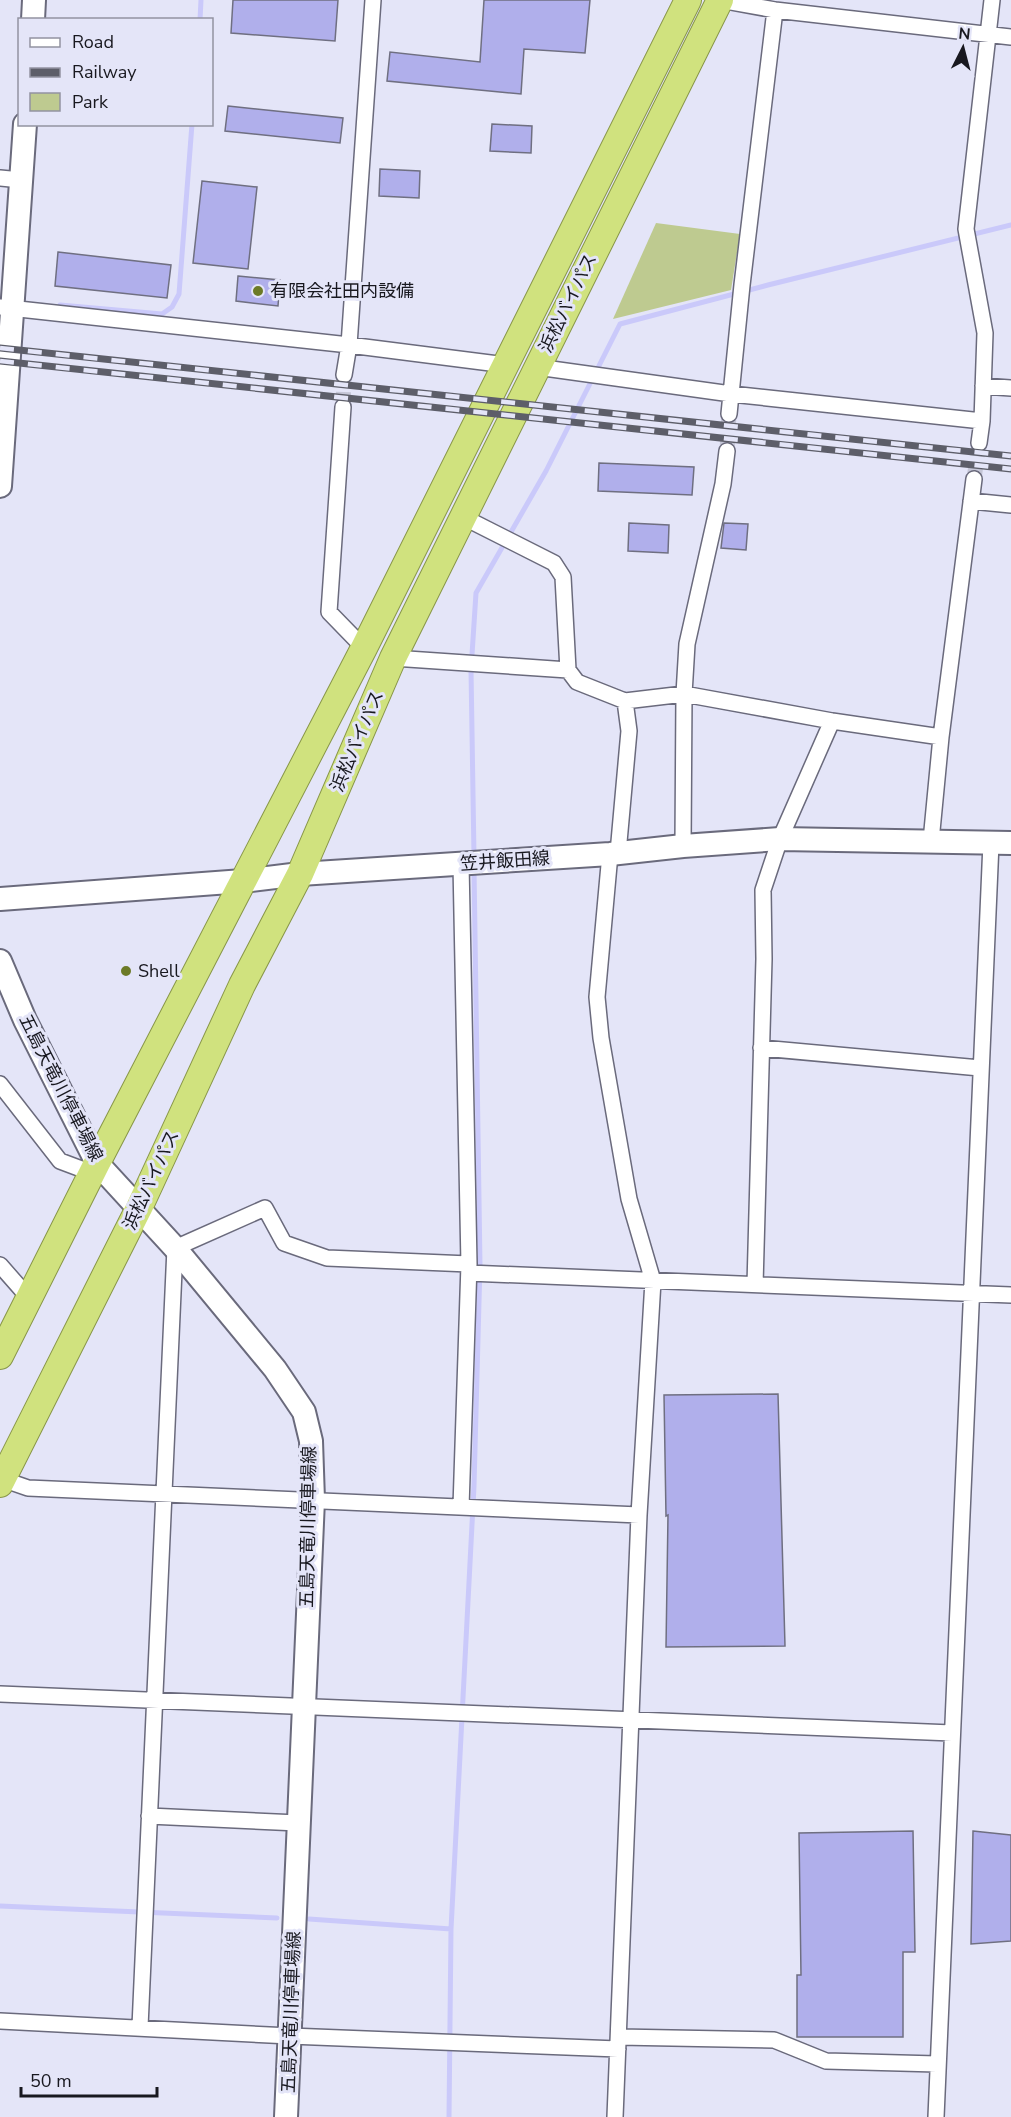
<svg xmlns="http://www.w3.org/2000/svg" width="1011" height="2117" viewBox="0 0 1011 2117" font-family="'Nunito Sans','Noto Sans JP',sans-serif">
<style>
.green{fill:#beca90}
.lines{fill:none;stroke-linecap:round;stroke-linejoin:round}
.stream{stroke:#cac9fa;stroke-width:5}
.building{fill:#b0afeb;stroke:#6f6f81;stroke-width:1.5}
.minor-tunnel{stroke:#c5c6d7;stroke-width:15;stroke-dasharray:15 8;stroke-linecap:butt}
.minor-casing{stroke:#6a6a7c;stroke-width:18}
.secondary-casing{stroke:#6a6a7c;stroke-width:26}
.trunk-casing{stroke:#889648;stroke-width:28}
.minor{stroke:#fff;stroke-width:15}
.secondary{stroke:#fff;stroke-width:22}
.trunk{stroke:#d0e27e;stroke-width:26}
.rail-casing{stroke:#5d5e69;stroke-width:7}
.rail{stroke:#e4e5f8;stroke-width:4.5;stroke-dasharray:14;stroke-linecap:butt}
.poi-dot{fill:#6c7a27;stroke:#e4e5f8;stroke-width:2}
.labels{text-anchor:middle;stroke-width:6;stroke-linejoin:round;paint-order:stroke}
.poi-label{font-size:18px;fill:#18181f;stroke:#e4e5f8;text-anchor:start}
.street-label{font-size:18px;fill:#18181f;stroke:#e4e5f8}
</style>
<rect width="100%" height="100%" fill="#e4e5f8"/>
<path class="green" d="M 656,223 L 740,234 L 731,290 L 613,319 Z"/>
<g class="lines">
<path class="stream" d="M 200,20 L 201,0
M 60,305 L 162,314 L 172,307 L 179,294 L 192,124
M 474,856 L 471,670 L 476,593 L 546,471 L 620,324 L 768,285 L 1011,225
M 0,1906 L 277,1918
M 309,1919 L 451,1929
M 449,2117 L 451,1929 L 474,1486 L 480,1265 L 474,868"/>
</g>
<path class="building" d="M 233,0 L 338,0 L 335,41 L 231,33 Z
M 484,0 L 590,0 L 585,53 L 524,49 L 521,94 L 387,81 L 390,52 L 480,62 Z
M 228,106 L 343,118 L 340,143 L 225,131 Z
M 492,124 L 532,126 L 531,153 L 490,151 Z
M 380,169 L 420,171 L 419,198 L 379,196 Z
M 202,181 L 257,187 L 248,269 L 193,263 Z
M 58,252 L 171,265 L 167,298 L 55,286 Z
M 238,276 L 280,280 L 278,306 L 236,301 Z
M 599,463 L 694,467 L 692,495 L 598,491 Z
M 629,523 L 669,525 L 668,553 L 628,551 Z
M 724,523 L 748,524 L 746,550 L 721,548 Z
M 778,1394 L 785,1646 L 666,1647 L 668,1515 L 666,1516 L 664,1395 Z
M 913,1831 L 915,1952 L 903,1952 L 903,2037 L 797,2037 L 797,1975 L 801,1975 L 799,1833 Z
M 973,1831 L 1011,1835 L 1011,1941 L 971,1944 Z"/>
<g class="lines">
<path class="minor-tunnel" d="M 343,407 L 344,375
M 727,451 L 729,414
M 974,479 L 979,443"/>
<g class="minor-casing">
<path id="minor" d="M 720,0 L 775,10 L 1011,37
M 0,178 L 21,180
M 0,307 L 349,345 L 506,365
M 537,367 L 731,394 L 982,421
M 344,375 L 349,345 L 373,0
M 983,386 L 1011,388
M 343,407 L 329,612 L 364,648
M 729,414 L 742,285 L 775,10
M 979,443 L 982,421 L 985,333 L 966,229 L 992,0
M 971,501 L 1011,505
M 463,517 L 554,563 L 563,577 L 568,670
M 393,658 L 568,670 L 577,682 L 625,701 L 684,694 L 832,721 L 941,737
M 931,841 L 941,737 L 974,479
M 683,846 L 684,694 L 687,644 L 723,484 L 727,451
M 618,853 L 629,731 L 625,701
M 610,854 L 597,997 L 601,1038 L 629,1199 L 653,1281 L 639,1515 L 615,2117
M 761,1048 L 980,1068
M 0,1084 L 60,1161 L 92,1173
M 0,1265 L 29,1298
M 469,1273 L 1011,1295
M 755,1285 L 764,959 L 763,890 L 780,839 L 832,721
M 2,1479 L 28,1488 L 639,1515
M 461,1507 L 469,1264 L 461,864
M 0,1694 L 952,1733
M 149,1816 L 298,1823
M 0,2021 L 290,2036 L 618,2049
M 140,2027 L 175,1248 L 265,1208 L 284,1243 L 327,1258 L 469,1264
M 619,2037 L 774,2040 L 826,2061 L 937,2064
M 936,2117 L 991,843"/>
</g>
<g class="secondary-casing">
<path id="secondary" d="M 33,20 L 34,0
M 0,486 L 25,124
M 0,899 L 243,881 L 300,874 L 610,854 L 683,846 L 780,839 L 1011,843
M 0,961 L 25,1020 L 97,1163 L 175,1248 L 275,1369 L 304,1412 L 311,1441 L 313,1500 L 286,2117"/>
</g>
<g class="trunk-casing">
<path id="trunk" d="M 0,1356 L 97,1163 L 364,648 L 688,0
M 0,1484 L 139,1208 L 242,985 L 300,874 L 393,658 L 720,0"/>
</g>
<use href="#minor" class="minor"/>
<use href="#secondary" class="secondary"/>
<use href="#trunk" class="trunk"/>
<g class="rail-casing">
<path id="rail" d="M 0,348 L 1011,456
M 0,361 L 1011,469"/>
</g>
<use href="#rail" class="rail"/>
</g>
<g class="poi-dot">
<circle cx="258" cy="291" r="6"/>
<circle cx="126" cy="971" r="6"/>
</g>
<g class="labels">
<g class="poi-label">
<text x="270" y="297">有限会社田内設備</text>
<text x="138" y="977">Shell</text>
</g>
<g class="street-label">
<text transform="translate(568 303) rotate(-64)" y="6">浜松バイパス</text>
<text transform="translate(357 741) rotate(-67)" y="6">浜松バイパス</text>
<text transform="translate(505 861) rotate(-4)" y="6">笠井飯田線</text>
<text transform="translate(61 1088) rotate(63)" y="6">五島天竜川停車場線</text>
<text transform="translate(151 1180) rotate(-65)" y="6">浜松バイパス</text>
<text transform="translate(308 1527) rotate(-89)" y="6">五島天竜川停車場線</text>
<text transform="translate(291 2012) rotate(-88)" y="6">五島天竜川停車場線</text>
</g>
</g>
<rect x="18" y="18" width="195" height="108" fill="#e4e5f8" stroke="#9293a1" stroke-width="1.5"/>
<rect x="30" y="38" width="30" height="9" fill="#ffffff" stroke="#9293a1" stroke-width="1.5"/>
<text x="72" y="48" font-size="18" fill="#18181f">Road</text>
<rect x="30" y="68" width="30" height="9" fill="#5d5e69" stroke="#9293a1" stroke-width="1.5"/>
<text x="72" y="78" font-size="18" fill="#18181f">Railway</text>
<rect x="30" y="93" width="30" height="18" fill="#beca90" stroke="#9293a1" stroke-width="1.5"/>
<text x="72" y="108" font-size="18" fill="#18181f">Park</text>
<g transform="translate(963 48) rotate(6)" stroke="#e4e5f8" stroke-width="4.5" paint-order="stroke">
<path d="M0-4.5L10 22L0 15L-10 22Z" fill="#18181f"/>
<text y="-9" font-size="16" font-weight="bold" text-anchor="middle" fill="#18181f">N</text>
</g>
<path d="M21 2087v9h136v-9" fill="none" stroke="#18181f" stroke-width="3"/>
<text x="30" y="2087" font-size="18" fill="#18181f" stroke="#e4e5f8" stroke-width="4.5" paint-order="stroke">50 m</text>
</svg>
